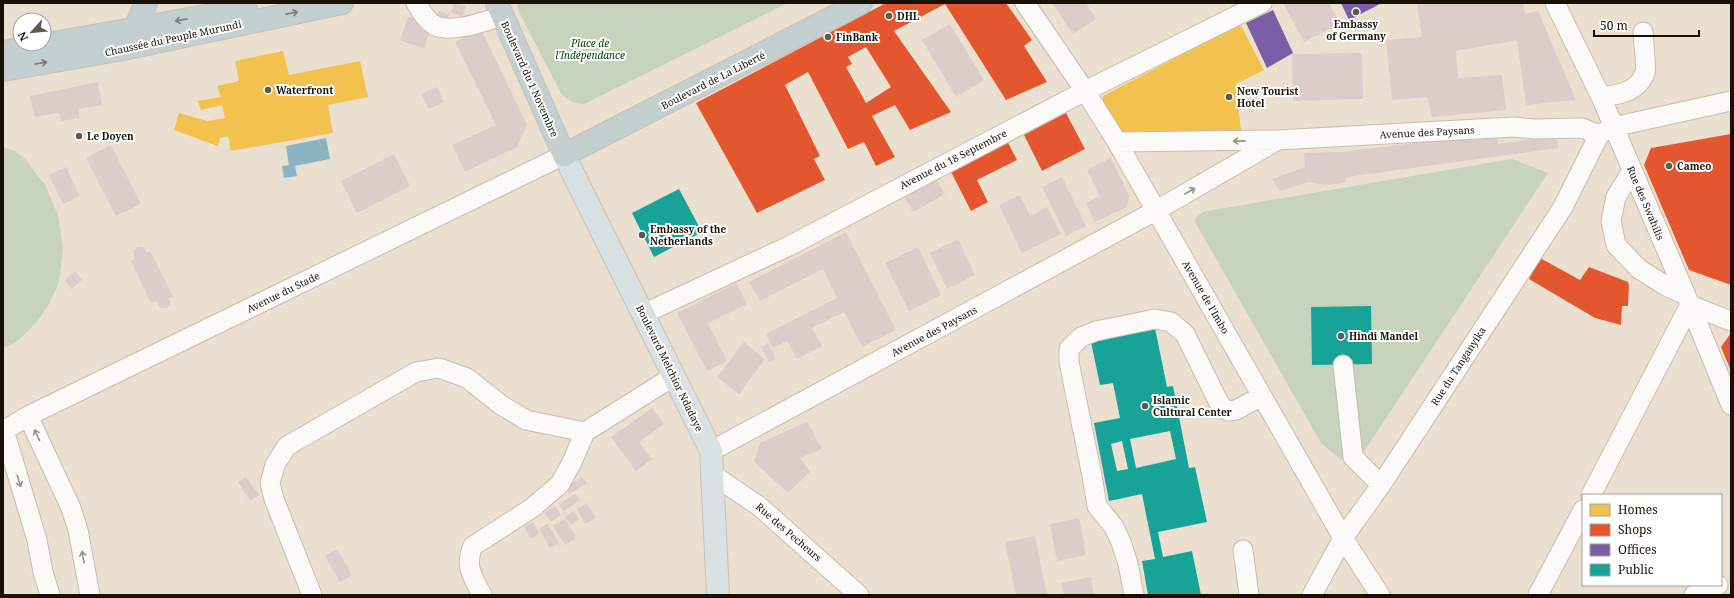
<svg xmlns="http://www.w3.org/2000/svg" width="1734" height="598" viewBox="0 0 1734 598" font-family="'Noto Serif',serif">
<style>
.green{fill:#c7d3ba}
.water{fill:#8cb3c2}
.homes{fill:#f2c14e}
.shops{fill:#e4572e;fill-rule:evenodd}
.offices{fill:#7b5ea7}
.public{fill:#17a398;fill-rule:evenodd}
.building{fill:#dcccca}
.lines{fill:none;stroke-linecap:round;stroke-linejoin:round}
.minor-casing{stroke:#c6bdaf;stroke-width:21}
.major-casing{stroke:#c5c0b7;stroke-width:24}
.highway-casing{stroke:#c5c0b7;stroke-width:24}
.path{stroke:#d4d1cc;stroke-width:2.5;stroke-dasharray:1 3;stroke-linecap:butt}
.minor{stroke:#fcfaf8;stroke-width:19}
.major{stroke:#dae1e1;stroke-width:22}
.highway{stroke:#c4cfd0;stroke-width:22}
.oneway{stroke:#777a75}
.oneway2{stroke:#96918b}
.poi-dot{fill:#62594c;stroke:#fff;stroke-width:1.5}
.labels{text-anchor:middle;stroke-width:4;stroke-linejoin:round;paint-order:stroke}
.poi-label{font-size:10px;font-weight:bold;fill:#191106;stroke:#fff;text-anchor:start}
.street-label{font-size:10px;fill:#191106;stroke:#fff}
.park-label{font-size:10px;font-style:italic;fill:#044208;stroke:#fff}
</style>
<rect width="100%" height="100%" fill="#ebe0cf"/>
<path class="green" d="M 517,3 L 788,3 L 584,104 L 574,103 L 562,95 L 519,12 Z
M 3,147 L 15,151 L 25,159 L 45,185 L 58,215 L 63,248 L 59,282 L 49,304 L 37,322 L 21,338 L 13,344 L 3,348 Z
M 1512,159 L 1548,173 L 1363,453 L 1341,460 L 1321,443 L 1194,220 L 1202,212 Z"/>
<path class="water" d="M 326,138 L 330,159 L 295,166 L 297,176 L 284,178 L 282,166 L 289,165 L 286,146 Z"/>
<path class="homes" d="M 1240,24 L 1264,70 L 1236,84 L 1241,131 L 1129,139 L 1108,132 L 1101,111 L 1103,96 Z
M 283,51 L 289,75 L 360,61 L 368,97 L 328,105 L 333,133 L 231,151 L 228,136 L 220,138 L 218,146 L 174,130 L 179,113 L 207,121 L 225,118 L 222,105 L 201,110 L 198,101 L 221,97 L 217,86 L 239,81 L 235,61 Z"/>
<path class="shops" d="M 886,3 L 1006,3 L 1032,40 L 1024,46 L 1047,82 L 1006,100 L 945,4 L 894,31 L 951,112 L 910,130 L 895,105 L 872,116 L 895,157 L 876,166 L 864,142 L 848,149 L 808,72 L 785,85 L 820,156 L 814,159 L 825,180 L 757,213 L 696,103 ZM 866,47 L 891,87 L 866,103 L 846,67 L 852,64 L 848,57 Z
M 1066,113 L 1085,149 L 1042,171 L 1024,135 Z
M 1003,133 L 1017,160 L 977,180 L 988,202 L 971,211 L 946,162 Z
M 1731,134 L 1731,285 L 1689,270 L 1644,165 L 1651,148 Z
M 1540,258 L 1580,280 L 1589,267 L 1628,282 L 1629,286 L 1628,306 L 1622,306 L 1621,325 L 1595,318 L 1529,279 Z
M 1731,333 L 1731,371 L 1721,347 Z"/>
<path class="offices" d="M 1341,3 L 1382,3 L 1349,20 Z
M 1273,10 L 1293,53 L 1267,68 L 1246,23 Z"/>
<path class="public" d="M 679,189 L 702,232 L 654,257 L 632,213 Z
M 1371,306 L 1372,364 L 1312,365 L 1311,307 Z
M 1154,323 L 1167,387 L 1173,386 L 1189,468 L 1195,467 L 1207,522 L 1158,532 L 1163,557 L 1192,551 L 1201,595 L 1148,595 L 1142,561 L 1155,559 L 1142,494 L 1109,501 L 1094,423 L 1120,418 L 1113,383 L 1100,385 L 1091,342 L 1105,340 L 1104,333 ZM 1170,431 L 1176,459 L 1136,468 L 1130,439 ZM 1122,441 L 1128,469 L 1117,471 L 1111,444 Z"/>
<path class="building" d="M 455,3 L 466,6 L 462,17 L 451,12 Z
M 1052,3 L 1086,3 L 1096,19 L 1073,34 Z
M 1283,3 L 1329,3 L 1340,24 L 1304,42 Z
M 1417,3 L 1523,3 L 1525,14 L 1538,11 L 1576,100 L 1526,105 L 1517,40 L 1456,51 L 1458,78 L 1502,75 L 1506,110 L 1432,117 L 1427,97 L 1392,100 L 1386,40 L 1422,37 Z
M 439,10 L 449,15 L 445,26 L 434,21 Z
M 408,17 L 432,25 L 424,49 L 400,40 Z
M 950,24 L 984,80 L 956,97 L 922,40 Z
M 481,29 L 527,125 L 517,147 L 465,172 L 452,145 L 496,125 L 455,42 Z
M 1362,53 L 1363,99 L 1293,101 L 1292,54 Z
M 98,82 L 102,105 L 78,109 L 80,118 L 61,121 L 59,113 L 35,117 L 30,96 Z
M 437,87 L 444,102 L 429,109 L 421,94 Z
M 1497,133 L 1498,144 L 1557,136 L 1558,148 L 1347,177 L 1344,183 L 1325,185 L 1309,182 L 1280,191 L 1272,179 L 1305,167 L 1304,153 L 1341,152 Z
M 111,145 L 141,204 L 116,216 L 86,158 Z
M 394,154 L 410,186 L 357,213 L 341,181 Z
M 1111,158 L 1129,196 L 1127,207 L 1095,222 L 1086,203 L 1100,196 L 1087,170 Z
M 66,167 L 80,196 L 63,204 L 49,175 Z
M 933,173 L 945,194 L 913,212 L 901,190 Z
M 1062,177 L 1086,226 L 1066,236 L 1042,187 Z
M 1020,195 L 1030,216 L 1047,207 L 1061,234 L 1022,253 L 999,205 Z
M 846,232 L 896,330 L 862,347 L 844,312 L 812,328 L 822,346 L 797,359 L 787,341 L 773,348 L 766,334 L 837,298 L 823,269 L 760,301 L 749,282 Z
M 958,239 L 975,275 L 947,289 L 930,253 Z
M 137,247 L 143,247 L 147,253 L 150,251 L 173,296 L 169,298 L 170,304 L 167,308 L 160,308 L 156,301 L 151,303 L 131,261 L 135,259 L 133,251 Z
M 918,247 L 941,295 L 909,311 L 885,263 Z
M 75,271 L 82,280 L 71,289 L 65,280 Z
M 736,283 L 747,304 L 708,323 L 727,361 L 707,371 L 677,313 Z
M 744,342 L 765,359 L 739,394 L 717,377 Z
M 768,343 L 776,359 L 769,362 L 761,347 Z
M 652,408 L 664,424 L 639,442 L 652,459 L 636,471 L 611,437 Z
M 807,422 L 822,449 L 800,458 L 810,472 L 788,493 L 754,462 L 760,443 Z
M 246,477 L 259,495 L 250,501 L 238,482 Z
M 582,477 L 587,483 L 569,494 L 565,488 Z
M 575,494 L 580,500 L 564,511 L 559,504 Z
M 587,503 L 596,518 L 585,524 L 577,509 Z
M 555,506 L 561,515 L 551,522 L 544,513 Z
M 574,511 L 579,519 L 571,525 L 565,517 Z
M 1079,518 L 1086,555 L 1057,561 L 1050,524 Z
M 565,519 L 576,538 L 565,545 L 553,526 Z
M 533,522 L 539,534 L 531,539 L 524,527 Z
M 548,524 L 559,543 L 550,548 L 539,529 Z
M 1035,536 L 1047,595 L 1016,595 L 1005,542 Z
M 337,549 L 352,575 L 340,582 L 325,556 Z
M 1091,577 L 1094,595 L 1064,595 L 1061,583 Z"/>
<g class="lines">
<g class="minor-casing">
<path id="minor" d="M 416,3 C 421,11 426,20 434,25 C 451,34 484,22 501,16
M 1025,3 L 1085,91 L 1117,142 L 1343,538 L 1380,595
M 1555,3 L 1601,97 L 1690,305 L 1731,405
M 1601,97 C 1618,95 1638,92 1645,73 C 1647,66 1643,40 1643,32
M 1602,133 L 1613,127 L 1731,101
M 1117,142 L 1278,140 L 1514,127 L 1534,129 L 1582,128 L 1599,135
M 1632,171 L 1616,197 L 1611,221 L 1616,245 L 1639,269 L 1666,286 L 1686,295
M 643,314 L 789,246 L 1085,91 L 1262,3
M 1343,365 L 1353,457 L 1381,485
M 28,416 L 71,508 L 78,530 L 90,595
M 4,430 L 37,540 L 43,572 L 50,595
M 3,431 L 28,416 L 564,155
M 711,451 L 1157,210 L 1278,140
M 713,475 L 759,506 L 859,595
M 1591,495 L 1690,305 L 1731,321
M 1243,550 L 1249,595
M 312,595 L 274,499 L 270,483 L 275,465 L 287,446 L 416,372 L 439,368 L 467,378 L 501,405 L 526,420 L 585,432
M 482,595 C 473,577 464,566 473,546 L 532,508 L 560,484 L 572,462 L 585,432 L 674,376
M 1134,595 L 1128,564 L 1121,542 L 1114,527 L 1097,506 L 1092,476 L 1069,362 L 1069,349 L 1081,337 L 1096,331 L 1155,319 L 1171,322 L 1185,334 L 1220,405 L 1228,411 L 1236,410 L 1262,396
M 1312,595 L 1343,538 L 1381,485 L 1563,207 L 1599,135
M 1538,595 L 1583,510
M 1694,595 L 1718,585"/>
</g>
<g class="major-casing">
<path id="major" d="M 564,155 L 711,451 L 718,595"/>
</g>
<g class="highway-casing">
<path id="highway" d="M 497,3 L 564,155 L 861,3
M 135,28 L 146,3
M 3,52 L 246,9
M 3,70 L 123,49 L 342,3"/>
</g>
<path class="path" d="M573 38a28 28 0 1 1 56 0a28 28 0 1 1-56 0Z
M 627,28 L 688,3"/>
<use href="#minor" class="minor"/>
<use href="#major" class="major"/>
<use href="#highway" class="highway"/>
</g>
<defs><path id="oneway-shaft" d="M-6 0H5M1.5-3L5.5 0L1.5 3" fill="none" stroke-width="1.6" stroke-linecap="round" stroke-linejoin="round"/></defs>
<g class="oneway">
<use href="#oneway-shaft" transform="translate(292 13) rotate(-11)"/>
<use href="#oneway-shaft" transform="translate(181 20) rotate(170)"/>
<use href="#oneway-shaft" transform="translate(41 63) rotate(-10)"/>
</g>
<g class="oneway2">
<use href="#oneway-shaft" transform="translate(1239 141) rotate(179)"/>
<use href="#oneway-shaft" transform="translate(1190 191) rotate(-30)"/>
<use href="#oneway-shaft" transform="translate(37 435) rotate(-115)"/>
<use href="#oneway-shaft" transform="translate(19 481) rotate(73)"/>
<use href="#oneway-shaft" transform="translate(83 557) rotate(-100)"/>
</g>
<g class="poi-dot">
<circle cx="1356" cy="12" r="4"/>
<circle cx="889" cy="16" r="4"/>
<circle cx="828" cy="37" r="4"/>
<circle cx="268" cy="90" r="4"/>
<circle cx="1229" cy="97" r="4"/>
<circle cx="79" cy="136" r="4"/>
<circle cx="1669" cy="166" r="4"/>
<circle cx="642" cy="235" r="4"/>
<circle cx="1341" cy="336" r="4"/>
<circle cx="1145" cy="406" r="4"/>
</g>
<g class="labels">
<g class="poi-label">
<text x="897" y="20">DHL</text>
<text x="1356" y="28" text-anchor="middle">Embassy<tspan x="1356" dy="12">of Germany</tspan></text>
<text x="836" y="41">FinBank</text>
<text x="276" y="94">Waterfront</text>
<text x="1237" y="95">New Tourist<tspan x="1237" dy="12">Hotel</tspan></text>
<text x="87" y="140">Le Doyen</text>
<text x="1677" y="170">Cameo</text>
<text x="650" y="233">Embassy of the<tspan x="650" dy="12">Netherlands</tspan></text>
<text x="1349" y="340">Hindi Mandel</text>
<text x="1153" y="404">Islamic<tspan x="1153" dy="12">Cultural Center</tspan></text>
</g>
<g class="street-label">
<text transform="translate(173 38) rotate(-12)" y="4">Chaussée du Peuple Murundi</text>
<text transform="translate(530 79) rotate(66)" y="4">Boulevard du 1 Novembre</text>
<text transform="translate(713 80) rotate(-27)" y="4">Boulevard de La Liberté</text>
<text transform="translate(1427 132) rotate(-3)" y="4">Avenue des Paysans</text>
<text transform="translate(953 159) rotate(-27)" y="4">Avenue du 18 Septembre</text>
<text transform="translate(1646 203) rotate(67)" y="4">Rue des Swahilis</text>
<text transform="translate(283 292) rotate(-26)" y="4">Avenue du Stade</text>
<text transform="translate(1206 297) rotate(60)" y="4">Avenue de l'Imbo</text>
<text transform="translate(934 331) rotate(-28)" y="4">Avenue des Paysans</text>
<text transform="translate(1458 366) rotate(-57)" y="4">Rue du Tanganyika</text>
<text transform="translate(670 368) rotate(64)" y="4">Boulevard Melchior Ndadaye</text>
<text transform="translate(789 532) rotate(41)" y="4">Rue des Pecheurs</text>
</g>
<g class="park-label">
<text x="590" y="47">Place de<tspan x="590" dy="12">l'Indépendance</tspan></text>
</g>
</g>
<rect width="1734" height="598" fill="none" stroke="#191106" stroke-width="8"/>
<rect x="1582" y="494" width="140" height="92" fill="#ffffff" stroke="#a3a09b"/>
<rect x="1590" y="504" width="20" height="12" fill="#f2c14e" stroke="#a3a09b"/>
<text x="1618" y="514" font-size="12" fill="#191106">Homes</text>
<rect x="1590" y="524" width="20" height="12" fill="#e4572e" stroke="#a3a09b"/>
<text x="1618" y="534" font-size="12" fill="#191106">Shops</text>
<rect x="1590" y="544" width="20" height="12" fill="#7b5ea7" stroke="#a3a09b"/>
<text x="1618" y="554" font-size="12" fill="#191106">Offices</text>
<rect x="1590" y="564" width="20" height="12" fill="#17a398" stroke="#a3a09b"/>
<text x="1618" y="574" font-size="12" fill="#191106">Public</text>
<g transform="translate(32 32) rotate(243)"><circle r="19" fill="#ffffff" stroke="#a3a09b"/>
<path d="M0-3L7 15L0 10L-7 15Z" fill="#62594c"/>
<text y="-6" font-size="11" font-weight="bold" text-anchor="middle" fill="#191106">N</text>
</g>
<path d="M1594 30v6h105v-6" fill="none" stroke="#191106" stroke-width="2"/>
<text x="1600" y="30" font-size="12" fill="#191106" stroke="#ffffff" stroke-width="3" paint-order="stroke">50 m</text>
</svg>
